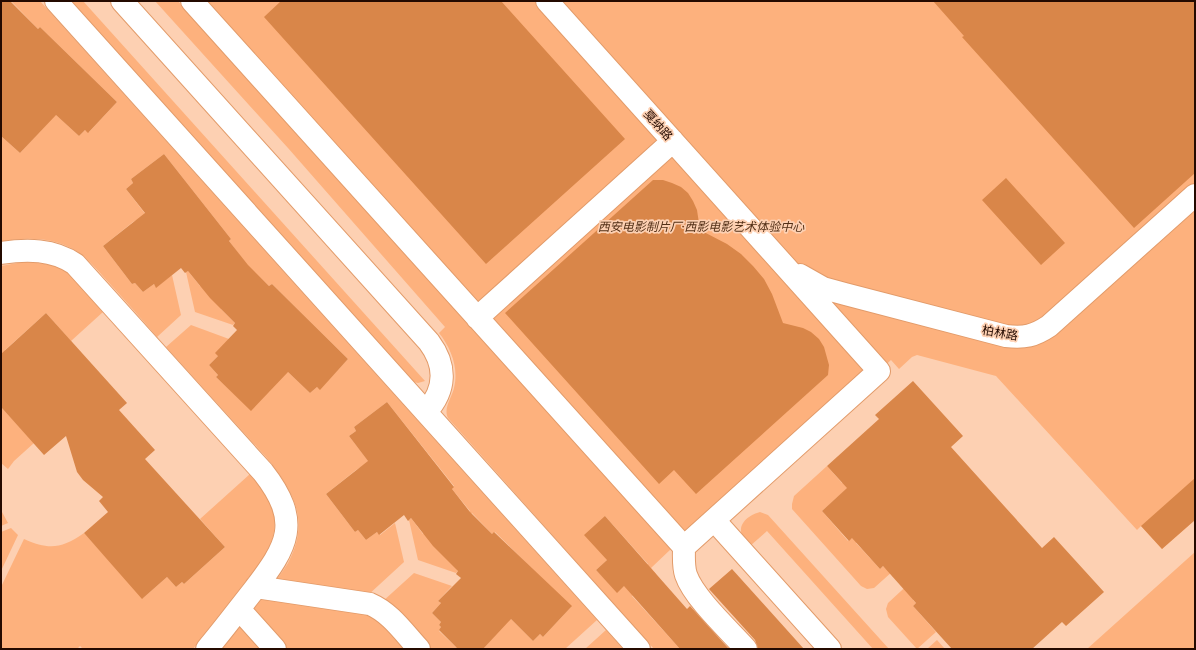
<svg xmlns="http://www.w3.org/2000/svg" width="1196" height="650" viewBox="0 0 1196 650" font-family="Bitter,'Noto Sans SC',serif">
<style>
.green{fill:#fdb17d;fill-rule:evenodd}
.building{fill:#d98649}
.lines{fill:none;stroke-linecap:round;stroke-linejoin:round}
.minor-casing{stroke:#e29b6a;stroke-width:24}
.minor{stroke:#fff;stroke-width:22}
.labels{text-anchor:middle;stroke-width:3.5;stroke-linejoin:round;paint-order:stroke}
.street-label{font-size:12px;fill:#240a00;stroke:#fdd0b2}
.park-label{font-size:12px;font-style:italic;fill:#522f16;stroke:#fdd0b2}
</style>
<rect width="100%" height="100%" fill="#fdd0b2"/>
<path class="green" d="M 11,1 L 40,1 L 597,620 L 565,649 L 483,649 L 510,618 L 533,641 L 540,634 L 543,637 L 571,607 L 495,532 L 492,534 L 472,513 L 460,525 L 470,511 L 452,489 L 454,486 L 387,402 L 354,427 L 356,431 L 349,436 L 369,462 L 356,470 L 326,494 L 355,532 L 358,530 L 366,540 L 377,532 L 380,535 L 395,523 L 404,562 L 367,596 L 274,583 C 279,576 284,570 288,563 C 311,520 293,490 266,457 L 166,347 L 191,325 L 229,339 L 218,356 L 209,365 L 218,375 L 216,377 L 251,410 L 287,371 L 310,393 L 317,387 L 320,389 L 348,359 L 272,284 L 269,286 L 248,266 L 229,241 L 231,239 L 164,154 L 131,179 L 133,183 L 126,189 L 146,215 L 133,222 L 103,246 L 132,284 L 135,283 L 143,292 L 154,284 L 156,287 L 172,275 L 181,315 L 157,337 C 142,319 126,302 110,284 C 100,273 86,256 73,249 C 51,237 24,237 1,242 L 1,136 L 20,153 L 46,125 L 55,114 L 79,136 L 85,130 L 89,132 L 117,102 L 40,27 L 38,29 Z
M 71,1 L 83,1 L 425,381 L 418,383 L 414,382 Z
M 155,1 L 178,1 L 671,549 L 651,568 L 656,574 L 632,596 L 680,649 L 654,649 L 448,418 C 443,408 452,397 454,388 C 459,368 451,348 439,333 L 445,327 L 288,148 ZM 605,516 L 648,564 L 617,592 L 596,570 L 607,560 Z
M 204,1 L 1195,1 L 1195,520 L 1162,549 L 1141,526 L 1137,530 L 996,376 L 917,355 L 912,357 L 899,369 L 891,360 L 684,547 Z
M 23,262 C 35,263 48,263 59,268 C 76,275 91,298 103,312 L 71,341 L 46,313 L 5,350 L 7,352 L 1,376 L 1,266 Z
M 188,271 L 200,286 L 206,281 L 227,304 L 221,309 L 235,323 L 233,325 L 195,312 L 186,272 Z
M 1,407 L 34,443 L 14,461 L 8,469 L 1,463 Z
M 827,466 L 842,483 L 847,479 L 852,484 L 822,511 L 848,541 L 866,526 L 870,531 L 856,543 L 880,569 L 883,566 L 886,569 L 913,545 L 940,529 L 874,588 L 867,589 L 861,586 L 792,509 L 792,504 L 794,496 Z
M 250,474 C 274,502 284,523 264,558 L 193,649 L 83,649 L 80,646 L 77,649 L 1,649 L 1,587 L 24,539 C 49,550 61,549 84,533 L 143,598 L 167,577 L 176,587 L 182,582 L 184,584 L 225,547 L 200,519 Z
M 1,504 L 2,512 L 8,523 L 1,526 Z
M 760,512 L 768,515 L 889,649 L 873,649 L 767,531 L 750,546 C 748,542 743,539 742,535 C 737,523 751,514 760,512 Z
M 411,518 L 423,534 L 430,529 L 458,571 L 456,573 L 418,560 L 409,520 Z
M 11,528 L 18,535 L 1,571 L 1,532 Z
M 953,543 L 913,600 L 916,603 L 913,606 L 936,632 L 917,649 L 888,617 L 886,609 L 888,603 Z
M 1195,552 L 1195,649 L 1087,649 Z
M 414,573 L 452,586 L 438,601 L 441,603 L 432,613 L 441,622 L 439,625 L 441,627 L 439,631 L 456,647 L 464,649 L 428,649 L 382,602 Z
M 264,596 L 368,610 L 409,649 L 284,649 L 251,612 Z
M 243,623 L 266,649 L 222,649 Z
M 606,630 L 623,649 L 585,649 Z
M 937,640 L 945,649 L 927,649 Z"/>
<path class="building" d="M 1,1 L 10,1 L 38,29 L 40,27 L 117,102 L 88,133 L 85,130 L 79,136 L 56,115 L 20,153 L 1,136 Z
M 281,1 L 501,1 L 625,139 L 486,264 L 264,17 Z
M 933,1 L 1195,1 L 1195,173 L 1134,228 L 962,37 L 964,36 Z
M 164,154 L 231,239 L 229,241 L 248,265 L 269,286 L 272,284 L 348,359 L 320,390 L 317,387 L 310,393 L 288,372 L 251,411 L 216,377 L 218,375 L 209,365 L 218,356 L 215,353 L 237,330 L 233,326 L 235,323 L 210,298 L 188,271 L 185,273 L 181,268 L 156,288 L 154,284 L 143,292 L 135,283 L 132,284 L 103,246 L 145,213 L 126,189 L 133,183 L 131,179 Z
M 1006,178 L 1065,243 L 1041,265 L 982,200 Z
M 653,180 L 663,180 L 672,183 L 681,187 L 688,193 L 693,201 L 697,210 L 700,230 L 727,244 L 741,254 L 753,266 L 764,279 L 772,294 L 783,323 L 803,328 L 811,332 L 819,339 L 824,347 L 829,365 L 828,375 L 696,494 L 674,470 L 659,484 L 505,313 Z
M 46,313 L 127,403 L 119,410 L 155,450 L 145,459 L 225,547 L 184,584 L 182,582 L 176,587 L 167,577 L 142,599 L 84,533 L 108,512 L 99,501 L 103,497 L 83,480 L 77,472 L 66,436 L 44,455 L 1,407 L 1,354 Z
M 913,381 L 963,436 L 951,447 L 1042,548 L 1054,537 L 1104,592 L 1066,626 L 1062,622 L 1032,649 L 952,649 L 913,606 L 916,603 L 883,566 L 880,569 L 852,538 L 849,541 L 822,511 L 847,488 L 827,466 L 879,419 L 875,415 Z
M 387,402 L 454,487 L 452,489 L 470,512 L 492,534 L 494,532 L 572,606 L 543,637 L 540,634 L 533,641 L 511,619 L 483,649 L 458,649 L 439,630 L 441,627 L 439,625 L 441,622 L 432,613 L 441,603 L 438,601 L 461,578 L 456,574 L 458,571 L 433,546 L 411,518 L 408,521 L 404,515 L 379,535 L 377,532 L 366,540 L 358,530 L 355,532 L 326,494 L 368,461 L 349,436 L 356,431 L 354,427 Z
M 1195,478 L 1195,520 L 1162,549 L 1141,526 Z
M 605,516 L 687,609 L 690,606 L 729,649 L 680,649 L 624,586 L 617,593 L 596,570 L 607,560 L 584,535 Z
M 732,569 L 804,649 L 758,649 L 755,640 L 709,589 Z"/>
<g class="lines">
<g class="minor-casing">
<path id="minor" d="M 56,1 L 639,649
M 122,1 L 429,342 C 447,366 446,390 426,412
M 192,1 L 684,547 L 879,371 L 547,1
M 1,253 C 27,249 53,249 75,264 L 263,472 C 302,522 288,546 253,591 C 238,610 223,630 207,649
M 800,275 L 823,288 L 845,294 L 1006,336 C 1025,338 1034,336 1049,326 L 1195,195
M 477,318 L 673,141
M 714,520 L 830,649
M 684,547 C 684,556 683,566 686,575 C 694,598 729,630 746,649
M 256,587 L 370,604 C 391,613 404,633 419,649
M 239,609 L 275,649"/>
</g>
<use href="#minor" class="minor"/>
</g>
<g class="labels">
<g class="street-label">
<text transform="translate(658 125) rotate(48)" y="4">戛纳路</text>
<text transform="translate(1000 333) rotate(10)" y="4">柏林路</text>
</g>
<g class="park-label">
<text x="701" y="231">西安电影制片厂·西影电影艺术体验中心</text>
</g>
</g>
<rect width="1196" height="650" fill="none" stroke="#240a00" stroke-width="4"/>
</svg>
